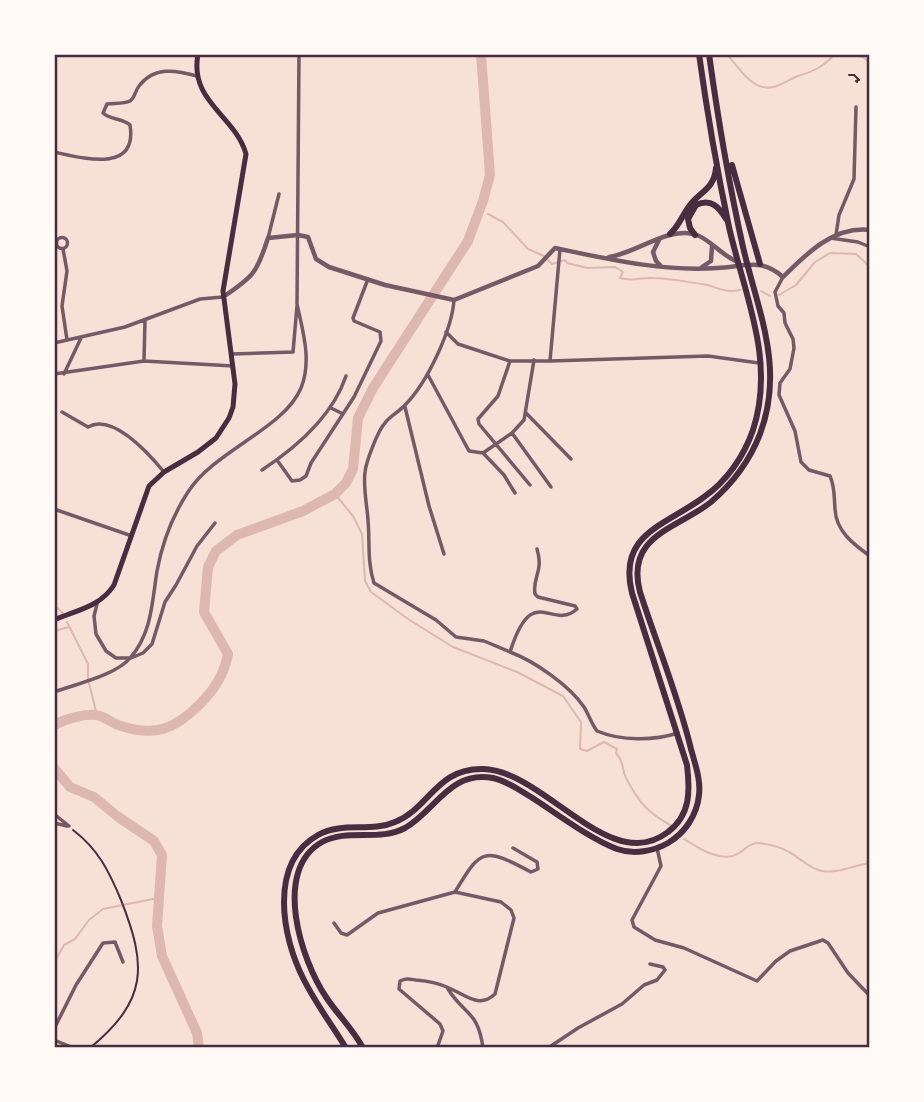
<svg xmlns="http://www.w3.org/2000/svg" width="924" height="1102" viewBox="0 0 924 1102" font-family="Roboto,sans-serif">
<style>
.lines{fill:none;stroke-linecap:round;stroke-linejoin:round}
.stream{stroke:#dcb8b0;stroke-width:2}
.river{stroke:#dcb8b0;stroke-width:10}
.path{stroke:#4a2c40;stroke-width:2}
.minor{stroke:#755966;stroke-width:3.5}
.tertiary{stroke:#755966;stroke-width:4.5}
.secondary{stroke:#4a2c40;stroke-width:5}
.trunk{stroke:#4a2c40;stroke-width:6}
.neatline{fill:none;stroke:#4a2c40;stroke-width:2.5}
</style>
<rect width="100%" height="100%" fill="#f7e1d7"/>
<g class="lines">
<path class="stream" d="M 727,54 C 738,67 753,92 773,87 C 782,85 790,79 798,76 C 814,71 823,67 835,54
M 849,54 L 863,57 L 870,63
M 488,214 L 503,222 L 528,249 L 544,256
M 548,260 L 552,264 L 565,260 L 567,263 L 587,268 L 615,267 L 623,272 L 620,278 C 633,282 641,277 653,278 C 669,278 686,282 702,284 C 716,286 726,294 740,290
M 761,291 L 770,296
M 779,295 L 796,285 L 815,262 L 830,253 L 856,254 L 870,267
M 335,494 L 353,516 L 362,534 L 365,581 L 371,592 L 408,619 L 453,647 L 517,672 L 563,696 L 581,722 L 580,749 L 587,751 L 604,742 L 617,749 L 616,753 C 625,763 621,768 626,778 C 639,803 648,813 672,826
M 54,605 L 63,613
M 67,622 L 88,664 L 88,679 L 97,715
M 54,631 L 69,627
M 684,839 C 698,848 722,864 739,853 C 746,849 749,843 758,843 C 767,844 781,847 789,852 C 800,858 810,869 822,871 C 838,874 854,865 870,863
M 54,963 L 64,945 L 75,939 L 89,920 L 103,909 L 158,898"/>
<path class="river" d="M 54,725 C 65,719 83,714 96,715 C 105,716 113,724 121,726 C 155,737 175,729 199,705 C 214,690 224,675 228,654 L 204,612 L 208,567 L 216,551 L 237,535 L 303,511 L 335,494 L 346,483 L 353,469 L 358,418 L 373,388 L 468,241 L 483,201 L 490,175 L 481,54
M 54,768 L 70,787 L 94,797 L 117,816 L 154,841 L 162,855 L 157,926 L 162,956 L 197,1033 L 199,1048"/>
<path class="path" d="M 849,75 L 854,75 L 859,80 L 856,81 L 857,82
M 73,830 C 98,849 109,871 121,900 C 147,966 148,1000 90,1048"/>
<path class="minor" d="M 54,152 C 82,158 138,174 130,125 C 122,118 110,120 103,113 L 107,104 C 113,103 124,104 130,101 C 135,98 135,91 139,86 C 154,66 176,70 197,76
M 836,235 L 839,215 L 854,179 L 856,107
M56.5 243a5.5 5.5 0 1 1 11 0a5.5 5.5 0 1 1-11 0Z
M 268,238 L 279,194
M 830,238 L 858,242 L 870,247
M 63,249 L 67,271 L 62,306 L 67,340
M 560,249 L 550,361 L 708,356 L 759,363
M 783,277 L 775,292 L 778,306 L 784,313 L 785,323 L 793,339 L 794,348 L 790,369 L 780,383 L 779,395 L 795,431 L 801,462 L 809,470 L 830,476 C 835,487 834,497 835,509 C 836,531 853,544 870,556
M 454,300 C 452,330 427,383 405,405 C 399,412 390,416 385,423 C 378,430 366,462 365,472 C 363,487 367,505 368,520 C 370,542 367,562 374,583 L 436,620 L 456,637 L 484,641 L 510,652 C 533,580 551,632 577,609 L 575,606 L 538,597 L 535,594 C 532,577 544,572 537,549
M 446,332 L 458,344 L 510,361 L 550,361
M 54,343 L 125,327 L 200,299 L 223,297
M 231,354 L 293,352 L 297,306
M 144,360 L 145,320
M 510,361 L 498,396 L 478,419 L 479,424 L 530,485
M 54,374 L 144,361 L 233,366
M 64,374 L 81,338
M 428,375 L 469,451 L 483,453 L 512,433 L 524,420 L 534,360
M 405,407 L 429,506 L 444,554
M 331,408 L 343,414
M 62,412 L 88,427 C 113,413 149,454 164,472
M 526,413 L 571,459
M 512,433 L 551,487
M 484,454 L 504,475 L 515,493
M 277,460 L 292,481 L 300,480 L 306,476 L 311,463 L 354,397 L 381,341 L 380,332 L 354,321 L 353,318 L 368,279
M 262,470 C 297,447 333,415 346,376
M 54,509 L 132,536
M 97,604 L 94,616 L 96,634 L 106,651 L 116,658 L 131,658 L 143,653 L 152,644 L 165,602 L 176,585 L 197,546 L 215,523
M 510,652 C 534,661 569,685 584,707 C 589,715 591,723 597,731 C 621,741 653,741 678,733
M 54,692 C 76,684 117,675 131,657 C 152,632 152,602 157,571 C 162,544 173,515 188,492 C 215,450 284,429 301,388 C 312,361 303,332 297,304 L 299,54
M 54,814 L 69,826
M 54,823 L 67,826
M 657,848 L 661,866 L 632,920 L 634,927 L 655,940 L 684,948 L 757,981 L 776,961 L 790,951 L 823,940 L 828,943 L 848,973 L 870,996
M 455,892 C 481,848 484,847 531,872 L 538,869 L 537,862 L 513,848
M 334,923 L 341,933 L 347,935 L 378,913 L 455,892 L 501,902 L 511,910 L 514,918 L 495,994 C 479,1009 466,995 449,988 C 439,983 428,981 416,980 C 409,979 406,978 400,981 L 399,989 L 440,1024 L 443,1031 L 437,1048
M 448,989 C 464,1015 478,1010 483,1048
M 54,1029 L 76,985 L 103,943 L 115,942 L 123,962
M 54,1040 L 74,1048
M 548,1048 L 578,1028 L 622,1004 L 644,985 L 657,980 L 665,970 L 663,967 L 650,964"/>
<path class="tertiary" d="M 659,240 L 653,252 L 656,261 L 660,265
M 609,257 C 637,253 670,225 697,235 C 712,241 722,256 738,262
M 702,267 L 711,261 L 712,246
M 223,297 C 253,277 257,273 268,238 L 298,235 L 308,237 L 316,259 L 329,267 L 385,285 L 454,300 L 538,266 L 555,248 C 608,259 663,272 717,268 C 743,267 761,257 783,277 C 807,253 834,226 870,230"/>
<path class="secondary" d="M 54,620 C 77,610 100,607 114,585 L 149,486 L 164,472 L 198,452 L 216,438 L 229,418 L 233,407 L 235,384 L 223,291 L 246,154 C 235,115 189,102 198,54"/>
<path class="trunk" d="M 732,165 L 760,264
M 670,234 C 680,225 682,215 690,205 C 701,191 714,189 716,168
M 695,235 L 690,228 L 688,219 L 696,205 C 711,198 719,207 726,219
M 346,1048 C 332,1025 316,1004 304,980 C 282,938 268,863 318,835 C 343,821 370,833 395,822 C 430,808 436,768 483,769 C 544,770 610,877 668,832 C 691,815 690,790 687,765 L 632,593 C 617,533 667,525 704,497 C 727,481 744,456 753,430 C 776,360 744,294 729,227 C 717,170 707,112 699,54
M 363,1048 C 353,1029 337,1014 326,997 C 301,960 272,870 322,842 C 348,828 379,842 405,828 C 436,810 450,770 493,778 C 507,781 519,790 531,797 C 556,813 590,839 617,849 C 634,855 654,851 668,843 C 685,833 697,815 699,795 C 701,780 695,764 691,749 C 678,695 657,645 640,592 C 625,535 677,529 711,502 C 732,484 750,460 760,434 C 785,367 758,312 743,247 C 729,184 718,119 709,54"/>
</g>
<rect width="924" height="1102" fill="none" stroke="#fffaf5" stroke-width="112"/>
<rect x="56" y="56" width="812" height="990" class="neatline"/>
</svg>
